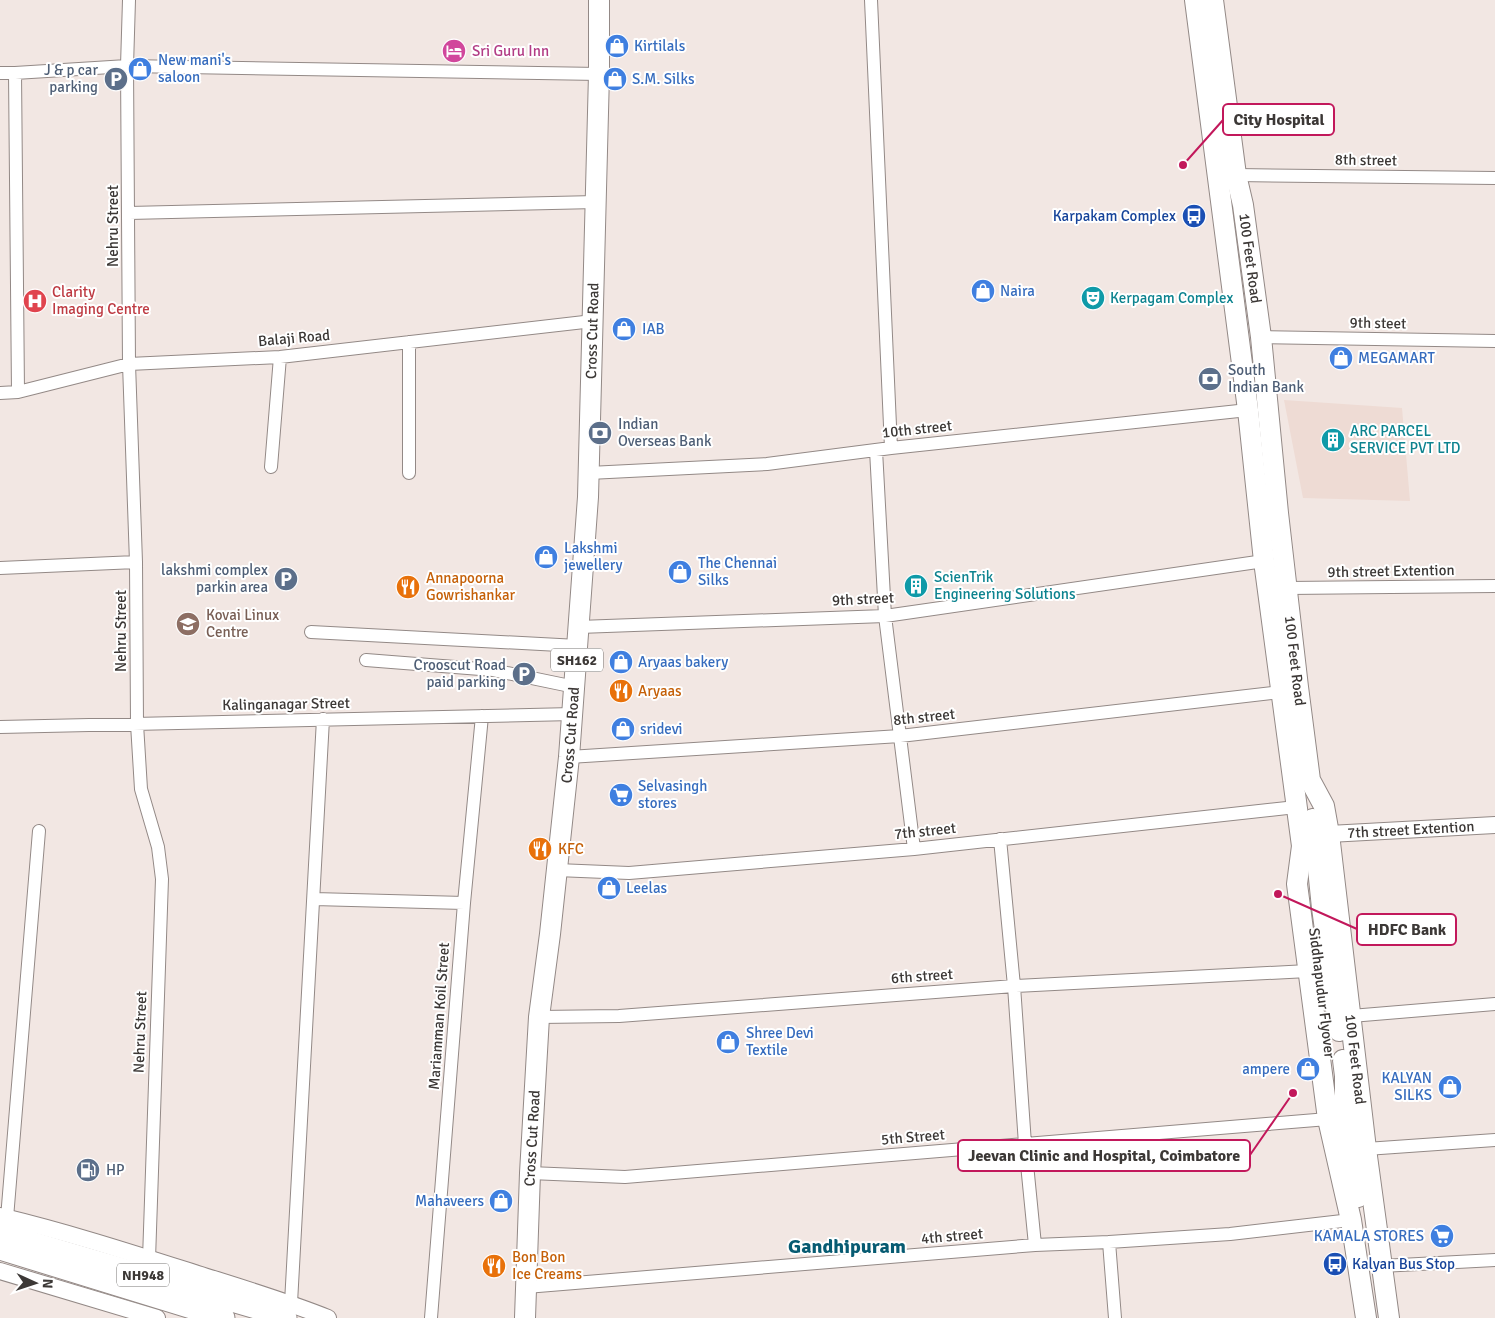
<svg xmlns="http://www.w3.org/2000/svg" width="1495" height="1318" viewBox="0 0 1495 1318" font-family="Signika,sans-serif">
<style>
.built{fill:#eedbd4}
.lines{fill:none;stroke-linecap:round;stroke-linejoin:round}
.minor-casing{stroke:#938986;stroke-width:14}
.tertiary-casing{stroke:#938986;stroke-width:18}
.primary-casing{stroke:#938986;stroke-width:22}
.trunk-casing{stroke:#938986;stroke-width:23}
.minor{stroke:#fff;stroke-width:12}
.tertiary{stroke:#fff;stroke-width:16}
.primary{stroke:#fff;stroke-width:20}
.trunk{stroke:#fff;stroke-width:21}
.labels{text-anchor:middle;stroke-width:4;stroke-linejoin:round;paint-order:stroke}
.shield{fill:#fff;stroke:#767472;stroke-width:1}
.shield-label{font-size:14px;font-weight:bold;fill:#3c3836}
.shop-label{font-size:15px;fill:#366cbe;stroke:#fff;text-anchor:start}
.hotel-label{font-size:15px;fill:#b23c85;stroke:#fff;text-anchor:start}
.service-label{font-size:15px;fill:#4e5e75;stroke:#fff;text-anchor:end}
.street-label{font-size:15px;fill:#3c3836;stroke:#fff}
.transit-label{font-size:15px;fill:#164399;stroke:#fff;text-anchor:end}
.health-label{font-size:15px;fill:#be3a42;stroke:#fff;text-anchor:start}
.culture-label{font-size:15px;fill:#0d838f;stroke:#fff;text-anchor:start}
.food-label{font-size:15px;fill:#c56008;stroke:#fff;text-anchor:start}
.education-label{font-size:15px;fill:#785e54;stroke:#fff;text-anchor:start}
.district-label{font-size:20px;font-weight:bold;fill:#075b72;stroke:#fff}
.leader{fill:none;stroke:#c2185b;stroke-width:2}
.callout-dot{fill:#c2185b;stroke:#fff;stroke-width:2}
.callout{fill:#fff;stroke:#c2185b;stroke-width:2}
.callout-label{font-size:16px;text-anchor:middle;font-weight:bold;fill:#3c3836}
</style>
<rect width="100%" height="100%" fill="#f2e7e3"/>
<path class="built" d="M 1284,400 L 1402,408 L 1410,501 L 1303,498 Z
M 182,616 L 197,616 L 193,633 L 180,632 Z"/>
<g class="lines">
<g class="minor-casing">
<path id="minor" d="M 129,0 L 127,66 L 129,364 L 136,562 L 137,724 L 141,789 L 158,847 L 162,879 L 149,1259
M 871,0 L 891,448
M 0,73 L 15,73 L 127,66 L 599,74
M 15,73 L 18,392
M 1236,175 L 1495,178
M 129,213 L 596,202
M 1261,337 L 1495,341
M 0,393 L 18,392 L 129,364 L 280,357 L 593,321
M 876,450 L 885,616 L 914,849
M 271,467 L 280,357
M 409,473 L 409,342
M 589,473 L 767,464 L 891,448 L 1248,410
M 0,568 L 136,562
M 1287,588 L 1495,586
M 579,627 L 885,616 L 1264,561
M 311,632 L 578,646
M 366,660 L 493,670 L 575,687
M 0,727 L 573,714
M 569,757 L 900,736 L 1281,692
M 1000,839 L 1014,986 L 1025,1144 L 1035,1245
M 557,870 L 629,873 L 914,849 L 1296,807
M 314,899 L 464,903
M 1351,1016 L 1495,1004
M 539,1017 L 619,1016 L 1014,986 L 1308,971
M 1366,1149 L 1495,1140
M 530,1173 L 625,1177 L 1328,1119
M 7,1218 L 39,831
M 1109,1242 L 1115,1318
M 1381,1266 L 1495,1260
M 526,1287 L 1035,1245 L 1109,1242 L 1230,1234 L 1351,1220
M 291,1303 L 323,719
M 431,1318 L 464,903 L 482,716"/>
</g>
<g class="tertiary-casing">
<g id="tertiary">
<path id="s1" d="M 1329,834 L 1495,825"/>
<path d="M 0,1216 C 67,1232 132,1253 198,1274 C 242,1288 286,1301 328,1318"/>
<path d="M 0,1271 L 157,1318"/>
</g>
</g>
<g class="primary-casing">
<g id="primary">
<path d="M 1195,0 L 1248,410 L 1264,561 L 1302,846 L 1297,884 L 1328,1119 L 1351,1220 L 1366,1318"/>
<path id="s2" d="M 1213,0 L 1236,175 L 1243,205 L 1261,337 L 1278,513 L 1298,687 L 1310,780 L 1324,806 L 1329,834 L 1366,1149 L 1389,1318"/>
<path d="M 1313,819 L 1322,908 L 1339,1031"/>
<path d="M 1343,1060 L 1345,1076 L 1345,1107 L 1358,1197"/>
<path id="s3" d="M 525,1318 L 530,1173 L 539,1017 L 550,934 L 569,757 L 588,497 L 599,74 L 599,0"/>
</g>
</g>
<g class="trunk-casing">
<path id="trunk" d="M 0,1233 L 256,1308 L 286,1318
M 0,1249 L 224,1318"/>
</g>
<use href="#minor" class="minor"/>
<use href="#tertiary" class="tertiary"/>
<use href="#primary" class="primary"/>
<use href="#trunk" class="trunk"/>
</g>
<defs>
<g id="shop-disc" transform="scale(1.25)"><circle r="9.5" fill="#3f7fe0" stroke="#fff"/><path d="M-5-2.5h2.3a2.7 3.5 0 0 1 5.4 0H5L5.5 6h-11ZM-1.5-2.5h3a1.5 2.3 0 0 0-3 0Z" fill="#fff"/></g>
<g id="hotel-disc" transform="scale(1.25)"><circle r="9.5" fill="#d1479c" stroke="#fff"/><path d="M-6-4.5h1.5V1H6V5H4.5V3h-9V5H-6ZM-4 0a1.8 1.8 0 1 1 3.6 0ZM.5 0V-2.5h3Q6-2.5 6 0Z" fill="#fff"/></g>
<g id="parking-disc" transform="scale(1.25)"><circle r="9.5" fill="#5c6f8a" stroke="#fff"/><path d="M-3.5-5.5H1a3.5 3.5 0 0 1 0 7H-1V5.5H-3.5ZM-1-3.4V-.6H.8a1.4 1.4 0 0 0 0-2.8Z" fill="#fff"/></g>
<g id="bus-disc" transform="scale(1.25)"><circle r="9.5" fill="#1a4fb4" stroke="#fff"/><path d="M-5-6H5V4H4V6H2V4H-2V6H-4V4H-5ZM-3.5-4V0h7V-4ZM-3.5 1.2v1.5H-2V1.2ZM2 1.2v1.5H3.5V1.2Z" fill="#fff"/></g>
<g id="theatre-disc" transform="scale(1.25)"><circle r="9.5" fill="#0f9aa8" stroke="#fff"/><path d="M-5-5.5Q0-4 5-5.5V0Q5 5 0 6Q-5 5-5 0ZM-3.3-2.5H-1v1.5H-3.3ZM1-2.5H3.3v1.5H1ZM-2.8 1Q0 5.5 2.8 1Z" fill="#fff"/></g>
<g id="hospital-disc" transform="scale(1.25)"><circle r="9.5" fill="#e0444e" stroke="#fff"/><path d="M-5-5h3v3.5h4V-5h3V5h-3V1.5h-4V5h-3Z" fill="#fff"/></g>
<g id="bank-disc" transform="scale(1.25)"><circle r="9.5" fill="#5c6f8a" stroke="#fff"/><path d="M-6-4H6V4H-6ZM0-2.3a2.3 2.3 0 1 0 0 4.6a2.3 2.3 0 1 0 0-4.6Z" fill="#fff"/></g>
<g id="building-disc" transform="scale(1.25)"><circle r="9.5" fill="#0f9aa8" stroke="#fff"/><path d="M-4-6H4V6H1V3H-1V6H-4ZM-2.5-4.3h1.7v1.8h-1.7ZM.8-4.3h1.7v1.8H.8ZM-2.5-1h1.7V.8h-1.7ZM.8-1h1.7V.8H.8Z" fill="#fff"/></g>
<g id="restaurant-disc" transform="scale(1.25)"><circle r="9.5" fill="#e8710a" stroke="#fff"/><path d="M-5-6h1v4h1v-4h1v4h1v-4h1v5L-1.5 .5V6h-2V.5L-5-1ZM5-6V6H3V1.5H1.5Q1.5-4 5-6Z" fill="#fff"/></g>
<g id="school-disc" transform="scale(1.25)"><circle r="9.5" fill="#8d6e63" stroke="#fff"/><path d="M0-5L7-2L0 1L-7-2ZM-4 1L0 2.5L4 1V4Q0 6-4 4Z" fill="#fff"/></g>
<g id="supermarket-disc" transform="scale(1.25)"><circle r="9.5" fill="#3f7fe0" stroke="#fff"/><path d="M-6-5.5h2.5l.6 2H6L4.5 2H-2.5L-4.4-4H-6ZM-1.5 3.2a1.3 1.3 0 1 0 .1 0ZM3 3.2a1.3 1.3 0 1 0 .1 0Z" fill="#fff"/></g>
<g id="fuel-disc" transform="scale(1.25)"><circle r="9.5" fill="#5c6f8a" stroke="#fff"/><path d="M-5.5-6h7V0h2V4h1.3V-2.5L3-4.5l.8-.8L6-3V5H2.5V1h-1V6h-7ZM-4.2-4.7v3.2H.2V-4.7Z" fill="#fff"/></g>
</defs>
<g fill-rule="evenodd">
<use href="#shop-disc" x="617" y="46"/>
<use href="#hotel-disc" x="454" y="51"/>
<use href="#shop-disc" x="140" y="69"/>
<use href="#parking-disc" x="116" y="79"/>
<use href="#shop-disc" x="615" y="79"/>
<use href="#bus-disc" x="1194" y="216"/>
<use href="#shop-disc" x="983" y="291"/>
<use href="#theatre-disc" x="1093" y="298"/>
<use href="#hospital-disc" x="35" y="301"/>
<use href="#shop-disc" x="624" y="329"/>
<use href="#shop-disc" x="1341" y="358"/>
<use href="#bank-disc" x="1210" y="379"/>
<use href="#bank-disc" x="600" y="433"/>
<use href="#building-disc" x="1333" y="440"/>
<use href="#shop-disc" x="546" y="557"/>
<use href="#shop-disc" x="680" y="572"/>
<use href="#parking-disc" x="286" y="579"/>
<use href="#building-disc" x="916" y="586"/>
<use href="#restaurant-disc" x="408" y="587"/>
<use href="#school-disc" x="188" y="624"/>
<use href="#shop-disc" x="621" y="662"/>
<use href="#parking-disc" x="524" y="674"/>
<use href="#restaurant-disc" x="621" y="691"/>
<use href="#shop-disc" x="623" y="729"/>
<use href="#supermarket-disc" x="621" y="795"/>
<use href="#restaurant-disc" x="540" y="849"/>
<use href="#shop-disc" x="609" y="888"/>
<use href="#shop-disc" x="728" y="1042"/>
<use href="#shop-disc" x="1308" y="1069"/>
<use href="#shop-disc" x="1450" y="1087"/>
<use href="#fuel-disc" x="88" y="1170"/>
<use href="#shop-disc" x="501" y="1201"/>
<use href="#supermarket-disc" x="1442" y="1236"/>
<use href="#bus-disc" x="1335" y="1264"/>
<use href="#restaurant-disc" x="494" y="1266"/>
</g>
<g class="labels">
<g class="shield">
<rect x="551" y="648.5" width="52" height="23" rx="4"/>
<rect x="117" y="1263.5" width="52" height="23" rx="4"/>
</g>
<g class="shield-label">
<text x="577" y="665">SH162</text>
<text x="143" y="1280">NH948</text>
</g>
<g class="shop-label">
<text x="634" y="51">Kirtilals</text>
<text x="158" y="65">New mani's<tspan x="158" dy="17">saloon</tspan></text>
<text x="632" y="84">S.M. Silks</text>
<text x="1000" y="296">Naira</text>
<text x="642" y="334">IAB</text>
<text x="1358" y="363">MEGAMART</text>
<text x="564" y="553">Lakshmi<tspan x="564" dy="17">jewellery</tspan></text>
<text x="698" y="568">The Chennai<tspan x="698" dy="17">Silks</tspan></text>
<text x="638" y="667">Aryaas bakery</text>
<text x="640" y="734">sridevi</text>
<text x="638" y="791">Selvasingh<tspan x="638" dy="17">stores</tspan></text>
<text x="626" y="893">Leelas</text>
<text x="746" y="1038">Shree Devi<tspan x="746" dy="17">Textile</tspan></text>
<text x="1290" y="1074" text-anchor="end">ampere</text>
<text x="1432" y="1083" text-anchor="end">KALYAN<tspan x="1432" dy="17">SILKS</tspan></text>
<text x="484" y="1206" text-anchor="end">Mahaveers</text>
<text x="1424" y="1241" text-anchor="end">KAMALA STORES</text>
</g>
<g class="hotel-label">
<text x="472" y="56">Sri Guru Inn</text>
</g>
<g class="service-label">
<text x="98" y="75">J &amp; p car<tspan x="98" dy="17">parking</tspan></text>
<text x="1228" y="375" text-anchor="start">South<tspan x="1228" dy="17">Indian Bank</tspan></text>
<text x="618" y="429" text-anchor="start">Indian<tspan x="618" dy="17">Overseas Bank</tspan></text>
<text x="268" y="575">lakshmi complex<tspan x="268" dy="17">parkin area</tspan></text>
<text x="506" y="670">Crooscut Road<tspan x="506" dy="17">paid parking</tspan></text>
<text x="106" y="1175" text-anchor="start">HP</text>
</g>
<g class="street-label">
<text transform="translate(1366 160) rotate(1)" y="5">8th street</text>
<text transform="translate(113 226) rotate(-90)" y="5">Nehru Street</text>
<text dy="5" stroke="none"><textPath href="#s2" startOffset="261">100 Feet Road</textPath></text>
<text transform="translate(1378 323) rotate(1)" y="5">9th steet</text>
<text dy="5" stroke="none"><textPath href="#s3" startOffset="990">Cross Cut Road</textPath></text>
<text transform="translate(294 338) rotate(-5)" y="5">Balaji Road</text>
<text transform="translate(917 429) rotate(-6)" y="5">10th street</text>
<text transform="translate(1391 571) rotate(-1)" y="5">9th street Extention</text>
<text transform="translate(863 599) rotate(-3)" y="5">9th street</text>
<text transform="translate(121 631) rotate(-90)" y="5">Nehru Street</text>
<text dy="5" stroke="none"><textPath href="#s2" startOffset="666">100 Feet Road</textPath></text>
<text transform="translate(286 704) rotate(-1)" y="5">Kalinganagar Street</text>
<text transform="translate(924 717) rotate(-6)" y="5">8th street</text>
<text dy="5" stroke="none"><textPath href="#s3" startOffset="585">Cross Cut Road</textPath></text>
<text dy="5" stroke="none"><textPath href="#s1" startOffset="82">7th street Extention</textPath></text>
<text transform="translate(925 831) rotate(-6)" y="5">7th street</text>
<text transform="translate(922 976) rotate(-4)" y="5">6th street</text>
<text transform="translate(1322 993) rotate(83)" y="5">Siddhapudur Flyover</text>
<text transform="translate(439 1016) rotate(-86)" y="5">Mariamman Koil Street</text>
<text transform="translate(140 1032) rotate(-88)" y="5">Nehru Street</text>
<text dy="5" stroke="none"><textPath href="#s2" startOffset="1071">100 Feet Road</textPath></text>
<text transform="translate(913 1137) rotate(-5)" y="5">5th Street</text>
<text dy="5" stroke="none"><textPath href="#s3" startOffset="180">Cross Cut Road</textPath></text>
<text transform="translate(952 1236) rotate(-5)" y="5">4th street</text>
</g>
<g class="transit-label">
<text x="1176" y="221">Karpakam Complex</text>
<text x="1352" y="1269" text-anchor="start">Kalyan Bus Stop</text>
</g>
<g class="health-label">
<text x="52" y="297">Clarity<tspan x="52" dy="17">Imaging Centre</tspan></text>
</g>
<g class="culture-label">
<text x="1110" y="303">Kerpagam Complex</text>
<text x="1350" y="436">ARC PARCEL<tspan x="1350" dy="17">SERVICE PVT LTD</tspan></text>
<text x="934" y="582">ScienTrik<tspan x="934" dy="17">Engineering Solutions</tspan></text>
</g>
<g class="food-label">
<text x="426" y="583">Annapoorna<tspan x="426" dy="17">Gowrishankar</tspan></text>
<text x="638" y="696">Aryaas</text>
<text x="558" y="854">KFC</text>
<text x="512" y="1262">Bon Bon<tspan x="512" dy="17">Ice Creams</tspan></text>
</g>
<g class="education-label">
<text x="206" y="620">Kovai Linux<tspan x="206" dy="17">Centre</tspan></text>
</g>
<g class="district-label">
<text x="847" y="1253">Gandhipuram</text>
</g>
</g>
<path class="leader" d="M1183 165L1223 120M1278 894L1357 929M1293 1093L1250 1155"/>
<g class="callout-dot">
<circle cx="1183" cy="165" r="5"/>
<circle cx="1278" cy="894" r="5"/>
<circle cx="1293" cy="1093" r="5"/>
</g>
<g class="callout">
<rect x="1223" y="104" width="111" height="31" rx="5"/>
<rect x="1357" y="914" width="99" height="31" rx="5"/>
<rect x="958" y="1140" width="292" height="31" rx="5"/>
</g>
<g class="callout-label">
<text x="1279" y="125">City Hospital</text>
<text x="1407" y="935">HDFC Bank</text>
<text x="1104" y="1161">Jeevan Clinic and Hospital, Coimbatore</text>
</g>
<g transform="translate(35 1283) rotate(93)" stroke="#ffffff" stroke-width="4" paint-order="stroke">
<path d="M0-4L9 19L0 12L-9 19Z" fill="#3c3836"/>
<text y="-8" font-size="14" font-weight="bold" text-anchor="middle" fill="#3c3836">N</text>
</g>
</svg>
